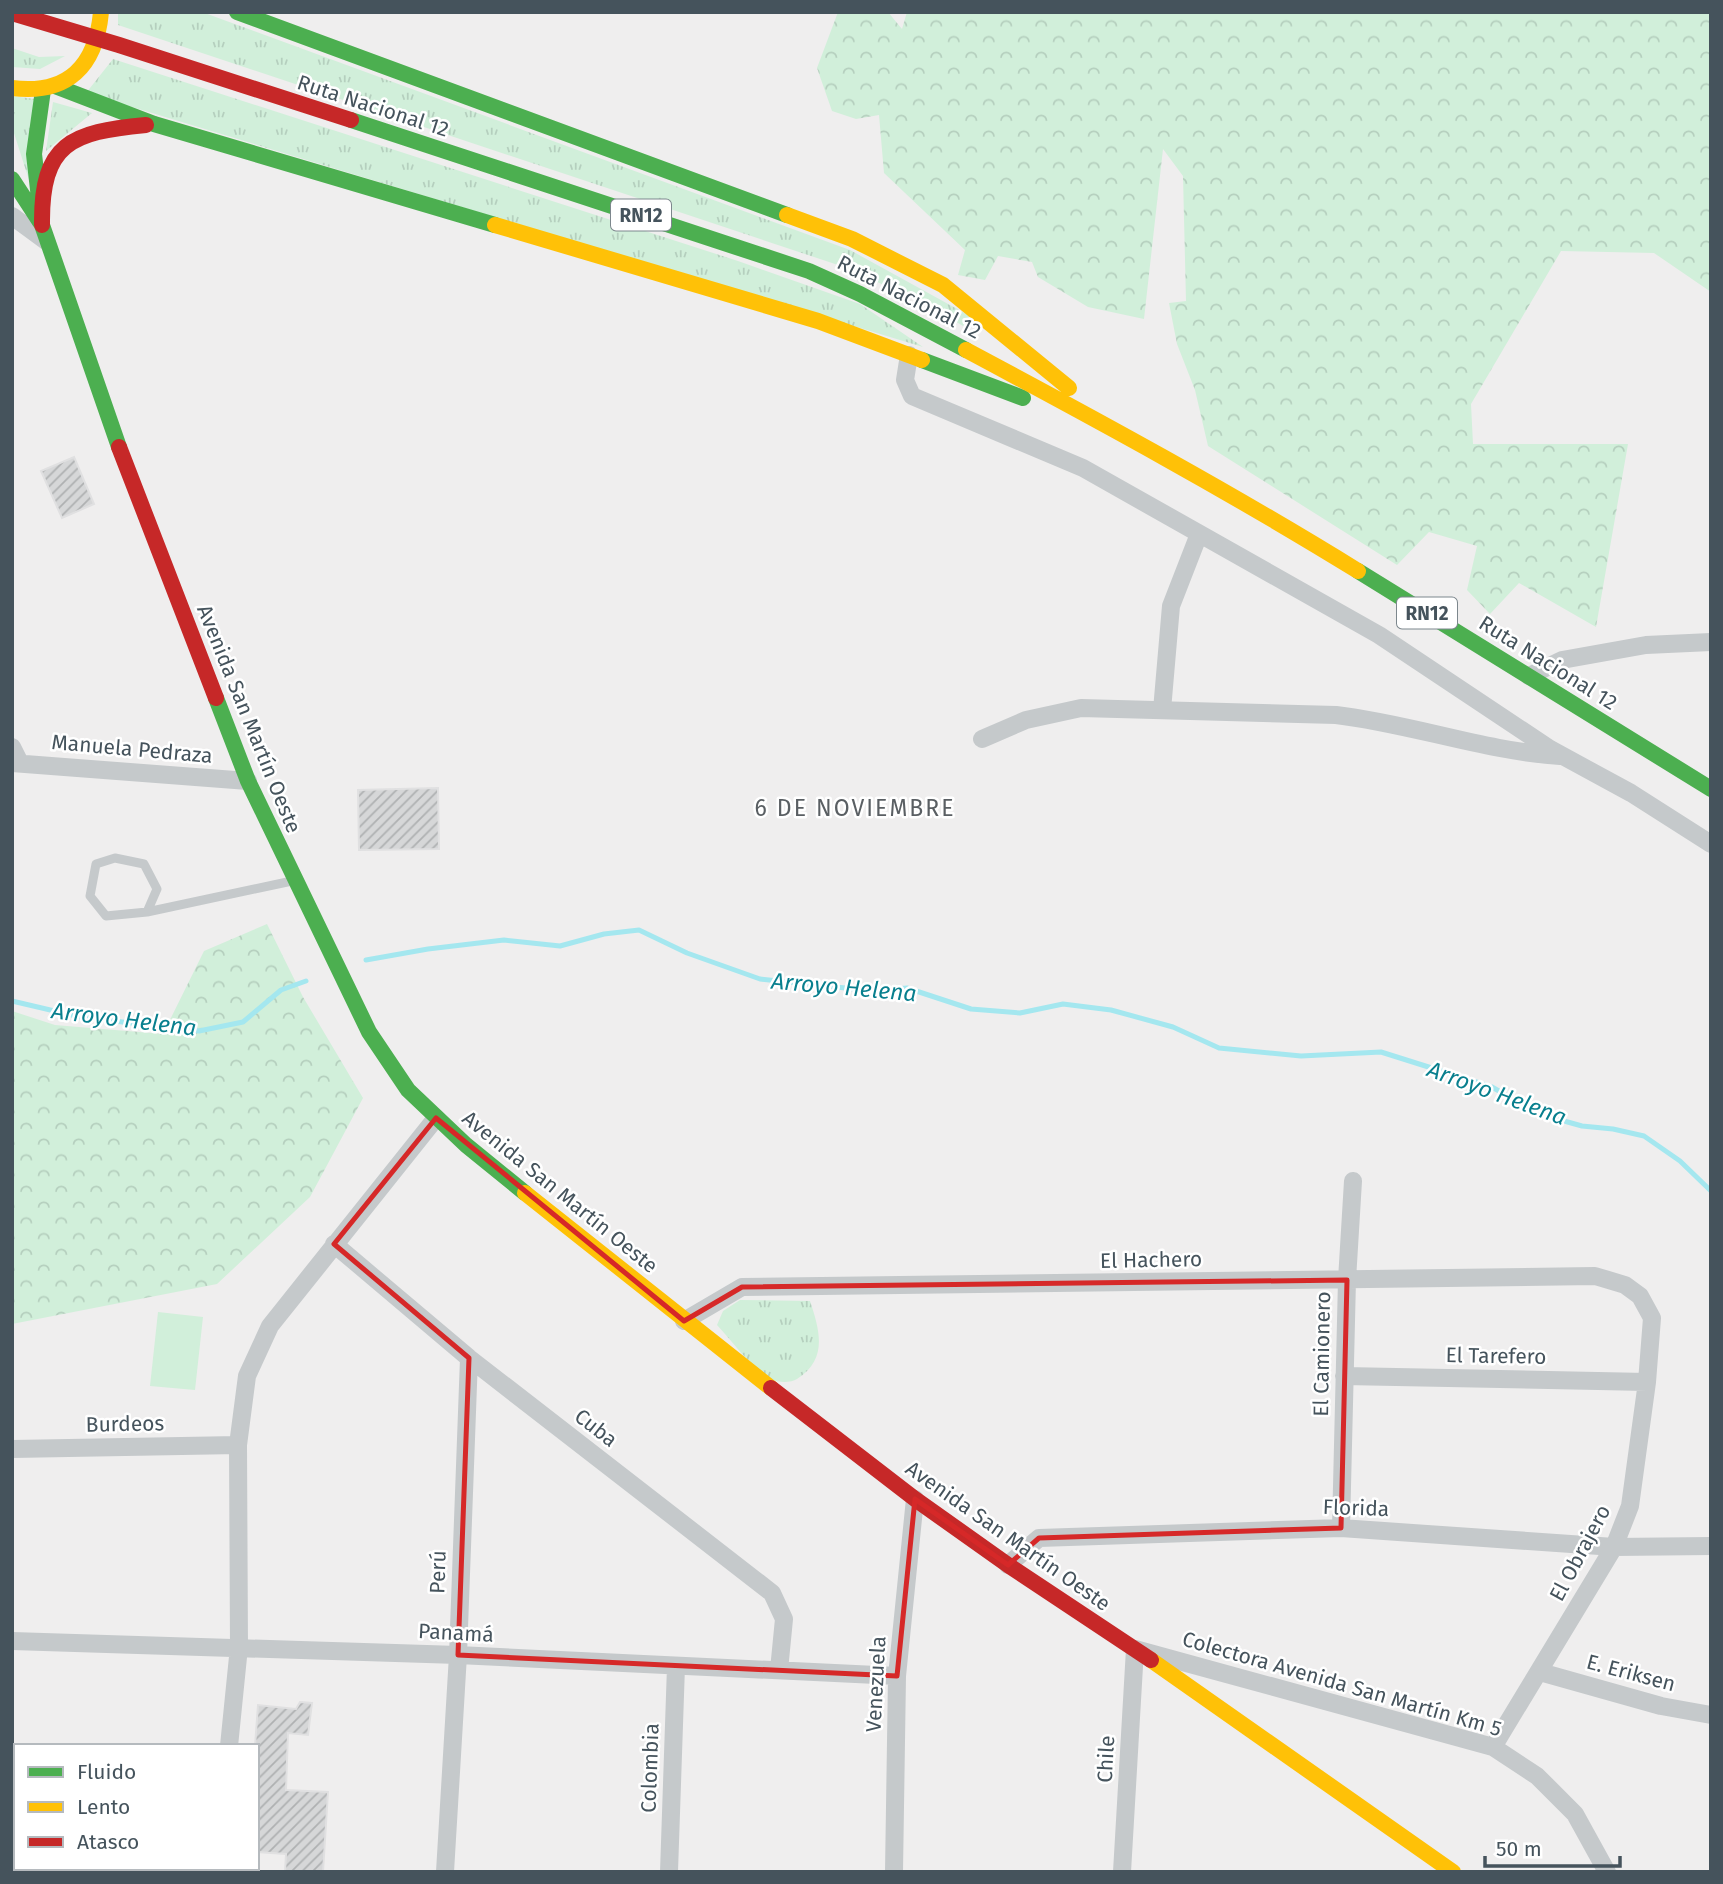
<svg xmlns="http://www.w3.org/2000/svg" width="1723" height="1884" viewBox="0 0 1723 1884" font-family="'Fira Sans',sans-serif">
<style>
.grass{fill:url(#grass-tufts)}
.forest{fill:url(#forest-crowns)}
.park{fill:#d1efda}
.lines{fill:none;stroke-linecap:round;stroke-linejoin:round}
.stream{stroke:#a4e7ef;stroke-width:5}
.building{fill:url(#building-hatch);stroke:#e0e0e1;stroke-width:2}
.lane{stroke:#c5c9cb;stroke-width:9}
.street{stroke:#c5c9cb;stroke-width:18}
.fast{stroke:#4caf50;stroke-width:16}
.slow{stroke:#ffc107;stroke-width:16}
.jam{stroke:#c62828;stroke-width:16}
.marked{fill:none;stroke:#d62828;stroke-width:5;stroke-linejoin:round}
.labels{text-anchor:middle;stroke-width:5;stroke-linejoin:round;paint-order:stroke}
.shield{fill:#fff;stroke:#7d878d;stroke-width:2}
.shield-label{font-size:19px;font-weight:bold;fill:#45535c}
.street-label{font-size:21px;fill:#45535c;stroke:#fff}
.neighbourhood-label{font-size:23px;letter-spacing:2px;fill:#5a5f63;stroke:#fff}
.water-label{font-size:23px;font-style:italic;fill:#087f8e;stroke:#fff}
</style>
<defs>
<pattern id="grass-tufts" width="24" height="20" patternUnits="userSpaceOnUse" patternTransform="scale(1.75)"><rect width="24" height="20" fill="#d1efda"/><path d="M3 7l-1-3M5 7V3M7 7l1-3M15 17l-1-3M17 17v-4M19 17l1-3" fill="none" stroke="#b5cfbe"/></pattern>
<pattern id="forest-crowns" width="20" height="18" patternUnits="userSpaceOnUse" patternTransform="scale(1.75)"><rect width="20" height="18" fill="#d1efda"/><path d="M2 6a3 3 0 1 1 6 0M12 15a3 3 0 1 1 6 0" fill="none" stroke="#b5cfbe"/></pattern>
<pattern id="building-hatch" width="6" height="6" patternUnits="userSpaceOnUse" patternTransform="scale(1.75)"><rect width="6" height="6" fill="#d6d7d8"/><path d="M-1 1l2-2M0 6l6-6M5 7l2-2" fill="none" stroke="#afb1b2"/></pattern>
</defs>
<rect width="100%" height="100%" fill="#efeeee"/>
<path class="grass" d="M 118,12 L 202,12 L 850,250 L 970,316 L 963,326 L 930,306 L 844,267 L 118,25 Z
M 12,48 L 39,57 L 65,56 L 40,69 L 12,67 Z
M 113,59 L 738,261 L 860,304 L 923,347 L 86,93 Z
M 12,96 L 35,99 L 29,180 L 12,127 Z
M 53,102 L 92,113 L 46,151 Z
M 740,1300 L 810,1301 C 820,1331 828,1359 797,1379 C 791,1383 778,1383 771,1379 C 750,1367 733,1342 717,1325 L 723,1311 Z"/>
<path class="forest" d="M 838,12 L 888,12 L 902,29 L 907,12 L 1711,12 L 1711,292 L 1654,253 L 1561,251 L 1471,404 L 1473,444 L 1628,444 L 1596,627 L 1519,583 L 1490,614 L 1467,590 L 1477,546 L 1429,532 L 1397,565 L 1208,446 L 1195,390 L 1177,344 L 1169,303 L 1186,301 L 1183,176 L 1163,149 L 1144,319 L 1088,307 L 1038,277 L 1032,262 L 998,256 L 985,280 L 958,275 L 965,250 L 884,173 L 879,115 L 856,119 L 832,111 L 817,68 Z
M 267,924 L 303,997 L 363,1098 L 310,1197 L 217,1284 L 12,1324 L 12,1011 L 55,1025 L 163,1034 L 204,951 Z"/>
<path class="park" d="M 158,1312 L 203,1317 L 195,1390 L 150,1386 Z"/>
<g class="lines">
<path class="stream" d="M 366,960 L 428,949 L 504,940 L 560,946 L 604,934 L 639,930 L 687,953 L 760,979 L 874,991 L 907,988 L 971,1009 L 1020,1013 L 1063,1004 L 1111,1010 L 1173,1027 L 1219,1048 L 1301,1056 L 1381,1052 L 1492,1087 L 1539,1114 L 1582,1126 L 1613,1129 L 1644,1136 L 1680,1161 L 1711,1191
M 12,1001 L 80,1017 L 199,1031 L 243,1022 L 281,990 L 306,981"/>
</g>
<path class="building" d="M 74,457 L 94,504 L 62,518 L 41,471 Z
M 438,788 L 439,849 L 359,850 L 358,790 Z
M 300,1702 L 312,1703 L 308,1735 L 288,1733 L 286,1790 L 328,1792 L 323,1872 L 285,1872 L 286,1854 L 257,1852 L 257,1746 L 255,1746 L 258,1705 L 296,1709 Z"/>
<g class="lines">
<path class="lane" d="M 147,912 L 157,889 L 144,864 L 115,858 L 96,864 L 90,896 L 106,916 L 147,912 L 292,881"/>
<path class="street" d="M 12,216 L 46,241
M 909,355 L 905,380 L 912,396 L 1083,468 L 1379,635 L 1550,749 L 1631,793 L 1711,844
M 1529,676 L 1562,660 L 1646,645 L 1711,642
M 1162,710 L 1171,606 L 1199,534
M 982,739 L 1026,720 L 1081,708 L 1336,715 C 1412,724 1484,751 1560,756
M 12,747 L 20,763
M 12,763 L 248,781
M 334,1244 L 469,1358 L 772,1593 L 784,1619 L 779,1670
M 684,1321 L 742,1287 L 1595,1276 L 1625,1285 L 1640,1296 L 1652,1318 L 1647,1382 L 1630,1506 L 1614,1547 L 1493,1747
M 1344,1376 L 1647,1382
M 12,1449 L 238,1445
M 1341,1528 L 1347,1280 L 1353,1181
M 1008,1565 L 1039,1538 L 1341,1528 L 1614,1547 L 1711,1546
M 12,1641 L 458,1655 L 897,1676
M 1540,1672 L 1661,1706 L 1711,1715
M 229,1746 L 239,1647 L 238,1445 L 247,1376 L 270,1326 L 436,1118
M 215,1872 L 216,1868
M 445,1872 L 458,1655 L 469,1358
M 669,1872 L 676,1666
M 894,1872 L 897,1676 L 915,1499
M 1122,1872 L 1135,1649 L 1493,1747 L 1537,1776 L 1575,1814 L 1607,1872"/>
<path class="fast" d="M 237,12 L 787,215
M 55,86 L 154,124 L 495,225
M 43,90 L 34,154 L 42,225 L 119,447
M 351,120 L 809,271 L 860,294 L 966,350
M 12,179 L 40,222
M 922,360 L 1023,398
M 1358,571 L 1711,789
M 216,698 L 248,781 L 369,1032 L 408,1090 L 466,1145 L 525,1193"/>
<path class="slow" d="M 12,88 C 68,95 96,66 101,12
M 787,215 L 852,239 L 943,285 L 1069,388
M 495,225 L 818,321 L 922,360
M 966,350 C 1099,421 1230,492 1358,571
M 525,1193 L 771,1388
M 1151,1660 L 1453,1872"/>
<path class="jam" d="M 12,13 L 119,45 L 351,120
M 42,225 C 41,143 71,132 146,125
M 119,447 L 216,698
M 771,1388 L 915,1499 L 1008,1565 L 1151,1660"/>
</g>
<path class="marked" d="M 436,1118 L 684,1321 L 742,1287 L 1347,1280 L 1341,1528 L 1039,1538 L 1008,1565 L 915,1499 L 897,1676 L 458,1655 L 469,1358 L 334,1244 Z"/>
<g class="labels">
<g class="shield">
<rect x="611" y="199.5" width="60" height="31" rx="5"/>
<rect x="1397" y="597.5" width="60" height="31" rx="5"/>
</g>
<g class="shield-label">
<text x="641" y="222">RN12</text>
<text x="1427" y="620">RN12</text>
</g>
<g class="street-label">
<text transform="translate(373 106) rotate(18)" y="7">Ruta Nacional 12</text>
<text transform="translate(909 297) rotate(27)" y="7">Ruta Nacional 12</text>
<text transform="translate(1548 663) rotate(32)" y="7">Ruta Nacional 12</text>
<text transform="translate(249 719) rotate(68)" y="7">Avenida San Martín Oeste</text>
<text transform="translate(132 749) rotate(5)" y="7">Manuela Pedraza</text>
<text transform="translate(560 1192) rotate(39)" y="7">Avenida San Martín Oeste</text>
<text transform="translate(1151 1260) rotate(-1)" y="7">El Hachero</text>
<text transform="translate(1322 1354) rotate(-89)" y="7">El Camionero</text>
<text transform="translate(1496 1356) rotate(1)" y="7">El Tarefero</text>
<text transform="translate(125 1424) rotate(-1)" y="7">Burdeos</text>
<text transform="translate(596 1428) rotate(38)" y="7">Cuba</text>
<text transform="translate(1356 1508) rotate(2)" y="7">Florida</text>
<text transform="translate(1008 1536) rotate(35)" y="7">Avenida San Martín Oeste</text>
<text transform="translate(1580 1553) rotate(-62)" y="7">El Obrajero</text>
<text transform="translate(438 1572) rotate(-88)" y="7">Perú</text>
<text transform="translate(456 1633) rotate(3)" y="7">Panamá</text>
<text transform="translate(1631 1673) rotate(15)" y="7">E. Eriksen</text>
<text transform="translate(876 1684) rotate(-87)" y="7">Venezuela</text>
<text transform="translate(1342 1684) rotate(16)" y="7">Colectora Avenida San Martín Km 5</text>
<text transform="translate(1106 1759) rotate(-87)" y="7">Chile</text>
<text transform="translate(650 1768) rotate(-88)" y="7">Colombia</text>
</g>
<g class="neighbourhood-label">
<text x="855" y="816">6 DE NOVIEMBRE</text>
</g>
<g class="water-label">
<text transform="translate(844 987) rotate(5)" y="8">Arroyo Helena</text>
<text transform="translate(124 1019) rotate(7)" y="8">Arroyo Helena</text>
<text transform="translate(1497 1093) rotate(20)" y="8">Arroyo Helena</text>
</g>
</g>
<rect width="1723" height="1884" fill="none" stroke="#45535c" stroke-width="28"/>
<rect x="14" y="1744" width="245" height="126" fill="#ffffff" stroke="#b5babe" stroke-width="2"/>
<rect x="28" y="1767" width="35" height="10" fill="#4caf50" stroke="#b5babe" stroke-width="2"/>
<text x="77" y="1779" font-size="21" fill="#45535c">Fluido</text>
<rect x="28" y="1802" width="35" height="10" fill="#ffc107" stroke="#b5babe" stroke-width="2"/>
<text x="77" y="1814" font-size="21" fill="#45535c">Lento</text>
<rect x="28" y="1837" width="35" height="10" fill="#c62828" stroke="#b5babe" stroke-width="2"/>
<text x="77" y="1849" font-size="21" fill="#45535c">Atasco</text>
<path d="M1485 1856v10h135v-10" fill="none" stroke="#45535c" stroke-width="3.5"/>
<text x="1496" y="1856" font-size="21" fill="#45535c" stroke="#ffffff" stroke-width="5" paint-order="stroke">50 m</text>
</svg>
